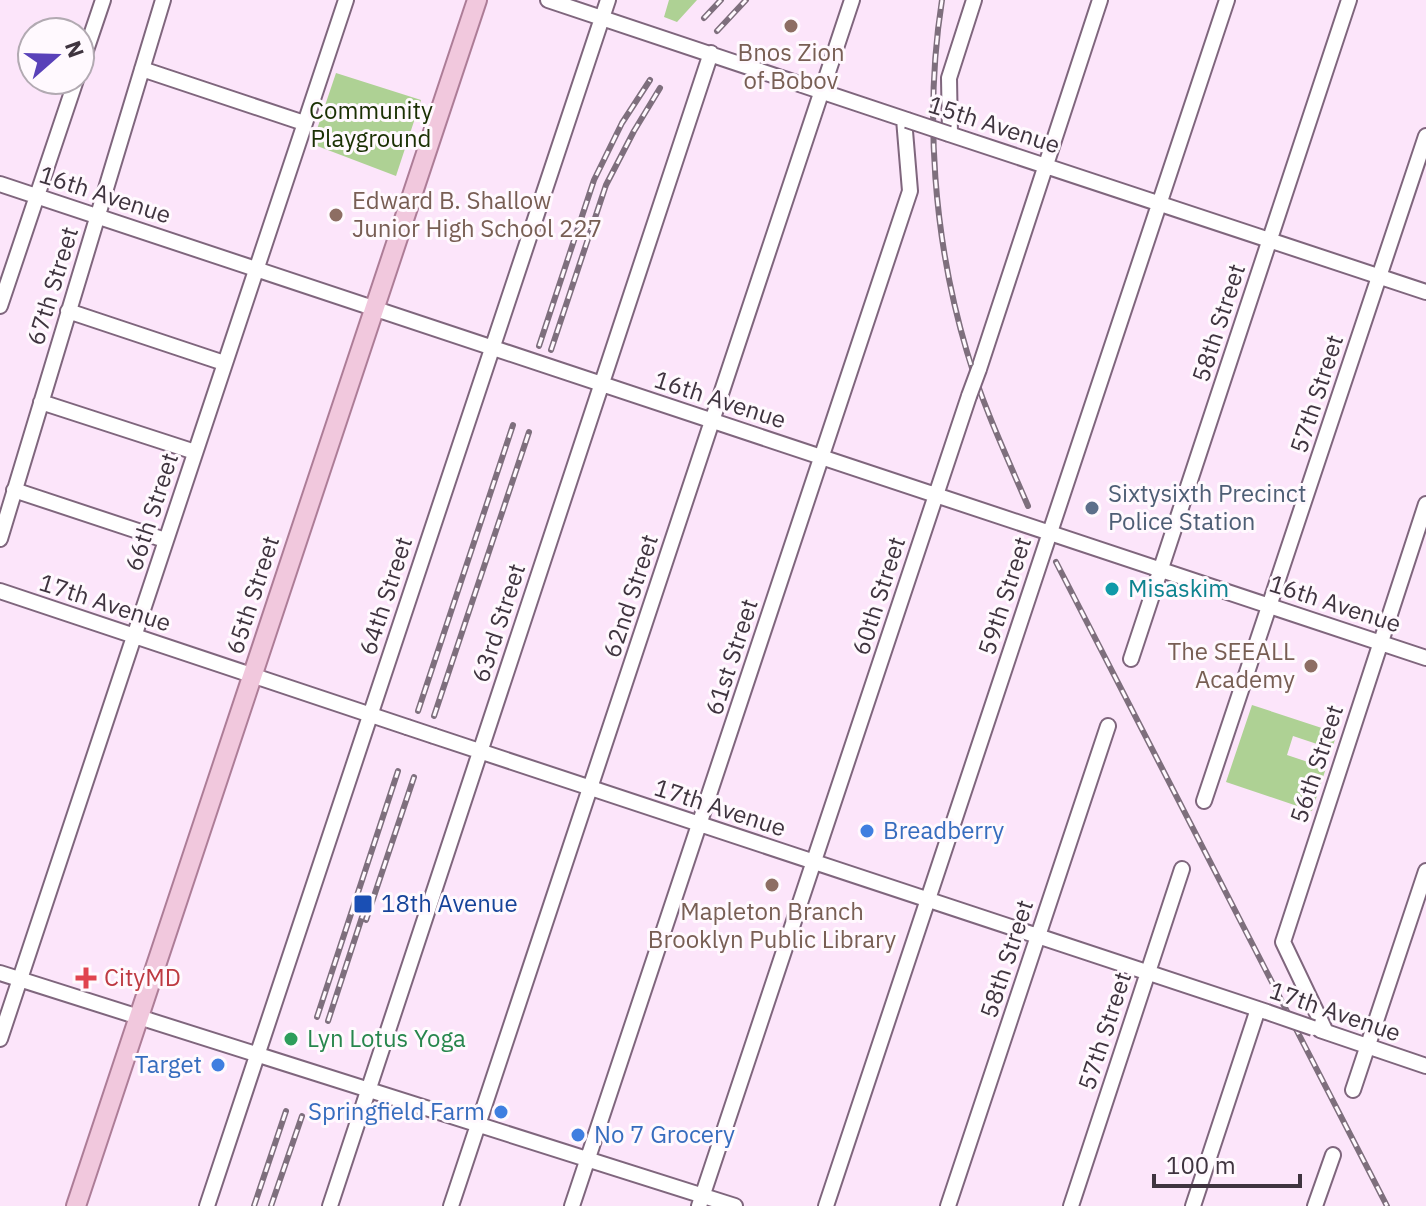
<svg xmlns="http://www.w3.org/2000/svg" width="1426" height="1206" viewBox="0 0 1426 1206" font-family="'IBM Plex Sans',sans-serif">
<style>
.green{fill:#aed194}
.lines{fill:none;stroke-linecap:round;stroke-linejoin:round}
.minor-casing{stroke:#7f667d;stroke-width:18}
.major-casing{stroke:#ad7d97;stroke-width:22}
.minor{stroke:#fff;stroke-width:14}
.major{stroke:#f1c8dd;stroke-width:18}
.rail-casing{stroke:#7e6f7d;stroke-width:6}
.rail{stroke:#fff9fe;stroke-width:3;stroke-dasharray:9;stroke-linecap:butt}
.minor-bridge-casing{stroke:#7f667d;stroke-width:18;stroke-linecap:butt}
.minor-bridge{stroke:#fff;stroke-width:14}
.education-dot{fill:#8d6e63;stroke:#fff9fe;stroke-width:3}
.service-dot{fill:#5c6f8a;stroke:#fff9fe;stroke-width:3}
.culture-dot{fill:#0f9aa8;stroke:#fff9fe;stroke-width:3}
.shop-dot{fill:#3f7fe0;stroke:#fff9fe;stroke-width:3}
.transit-dot{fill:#1a4fb4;stroke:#fff9fe;stroke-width:3}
.health-dot{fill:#e0444e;stroke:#fff9fe;stroke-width:3}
.leisure-dot{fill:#2e9e5b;stroke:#fff9fe;stroke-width:3}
.labels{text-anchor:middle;stroke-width:6;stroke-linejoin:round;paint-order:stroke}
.education-label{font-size:24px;fill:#785e54;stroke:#fff9fe}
.park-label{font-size:24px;fill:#1a3003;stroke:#fff9fe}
.street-label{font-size:24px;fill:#3f343f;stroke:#fff9fe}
.service-label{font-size:24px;fill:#4e5e75;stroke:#fff9fe;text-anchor:start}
.culture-label{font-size:24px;fill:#0d838f;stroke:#fff9fe;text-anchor:start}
.shop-label{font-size:24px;fill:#366cbe;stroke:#fff9fe;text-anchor:start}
.transit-label{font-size:24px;fill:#164399;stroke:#fff9fe;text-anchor:start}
.health-label{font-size:24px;fill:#be3a42;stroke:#fff9fe;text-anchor:start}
.leisure-label{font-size:24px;fill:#27864d;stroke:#fff9fe;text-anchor:start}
</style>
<rect width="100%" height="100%" fill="#fce5fa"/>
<path class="green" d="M 669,0 L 697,0 L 677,22 L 664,17 Z
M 336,73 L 421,100 L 396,176 L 312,144 Z
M 1252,705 L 1337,733 L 1332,749 L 1293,736 L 1287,755 L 1326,768 L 1312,811 L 1226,782 Z"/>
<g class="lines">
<g class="minor-casing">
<path id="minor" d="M 548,0 L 907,120
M 80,68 L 103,0
M 142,69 L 304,123
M 949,134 L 1426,292
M 950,134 L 949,78 L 974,0
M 0,184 L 1426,658
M 0,306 L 76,80
M 68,311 L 224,363
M 979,369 L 1100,0
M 41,402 L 195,452
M 14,490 L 165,540
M 0,539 L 163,0
M 0,591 L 407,727
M 1131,659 L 1349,0
M 434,736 L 1267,1012
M 1204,801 L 1426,136
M 0,973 L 735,1206
M 1320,1030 L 1426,1066
M 1326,1032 L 1283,942 L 1426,504
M 0,1039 L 346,0
M 1353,1090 L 1426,871
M 207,1206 L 608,0
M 330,1206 L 711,53
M 451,1206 L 852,0
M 572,1206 L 910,191 L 904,119
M 699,1206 L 969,396
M 826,1206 L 1227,0
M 948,1206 L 1108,726
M 1071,1206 L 1182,869
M 1193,1206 L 1258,1009
M 1315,1206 L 1333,1155"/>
</g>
<g class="major-casing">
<path id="major" d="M 76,1206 L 477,0"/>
</g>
<use href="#minor" class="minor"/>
<use href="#major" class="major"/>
<g class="rail-casing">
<path id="rail" d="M 942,0 C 924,115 934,241 967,352 C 983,406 1006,455 1028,506
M 704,18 L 721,0
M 717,31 L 746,0
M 539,346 L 594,180 L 622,123 L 650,80
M 551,350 L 606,185 L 634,131 L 660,88
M 1056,562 L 1387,1206
M 418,711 L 513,425
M 434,716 L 529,432
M 366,920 L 414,777
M 317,1017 L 398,771
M 328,1021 L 365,908
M 254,1206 L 286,1111
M 271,1206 L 302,1116"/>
</g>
<use href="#rail" class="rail"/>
<g class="minor-bridge-casing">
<path id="minor-bridge" d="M 907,120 L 949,134
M 969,396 L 979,369
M 407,727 L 434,736
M 1267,1012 L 1313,1028"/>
</g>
<use href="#minor-bridge" class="minor-bridge"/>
</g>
<g class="education-dot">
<circle cx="791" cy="26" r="8"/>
<circle cx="336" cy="215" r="8"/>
<circle cx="1311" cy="666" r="8"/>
<circle cx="772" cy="885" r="8"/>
</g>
<circle class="service-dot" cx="1092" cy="508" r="8"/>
<circle class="culture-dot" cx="1112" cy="589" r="8"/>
<g class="shop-dot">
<circle cx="867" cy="831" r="8"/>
<circle cx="218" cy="1065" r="8"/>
<circle cx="501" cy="1112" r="8"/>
<circle cx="578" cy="1135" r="8"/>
</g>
<rect class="transit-dot" x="353" y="894" width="20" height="20" rx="4"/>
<path class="health-dot" d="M82 966h8v8h8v8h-8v8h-8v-8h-8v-8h8z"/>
<circle class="leisure-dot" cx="291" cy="1039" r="8"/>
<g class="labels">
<g class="education-label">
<text x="791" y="61">Bnos Zion<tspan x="791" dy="28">of Bobov</tspan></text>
<text x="352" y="209" text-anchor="start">Edward B. Shallow<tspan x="352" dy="28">Junior High School 227</tspan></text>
<text x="1295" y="660" text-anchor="end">The SEEALL<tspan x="1295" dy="28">Academy</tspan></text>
<text x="772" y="920">Mapleton Branch<tspan x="772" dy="28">Brooklyn Public Library</tspan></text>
</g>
<g class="park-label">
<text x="371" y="119">Community<tspan x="371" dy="28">Playground</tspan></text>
</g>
<g class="street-label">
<text transform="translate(994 125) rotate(18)" y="8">15th Avenue</text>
<text transform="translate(105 195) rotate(18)" y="8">16th Avenue</text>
<text transform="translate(53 286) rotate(-73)" y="8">67th Street</text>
<text transform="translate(1219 323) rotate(-72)" y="8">58th Street</text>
<text transform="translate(1317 394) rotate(-72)" y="8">57th Street</text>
<text transform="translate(720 400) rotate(18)" y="8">16th Avenue</text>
<text transform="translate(152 512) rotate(-72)" y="8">66th Street</text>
<text transform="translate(253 595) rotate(-72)" y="8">65th Street</text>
<text transform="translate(386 596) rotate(-72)" y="8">64th Street</text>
<text transform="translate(631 596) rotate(-72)" y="8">62nd Street</text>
<text transform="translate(879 596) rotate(-72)" y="8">60th Street</text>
<text transform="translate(1005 596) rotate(-72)" y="8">59th Street</text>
<text transform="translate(105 603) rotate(18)" y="8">17th Avenue</text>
<text transform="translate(1335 604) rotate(18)" y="8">16th Avenue</text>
<text transform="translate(499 623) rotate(-72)" y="8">63rd Street</text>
<text transform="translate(732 657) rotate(-72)" y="8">61st Street</text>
<text transform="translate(1317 764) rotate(-72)" y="8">56th Street</text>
<text transform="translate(720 808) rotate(18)" y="8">17th Avenue</text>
<text transform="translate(1007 959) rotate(-72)" y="8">58th Street</text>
<text transform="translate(1335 1012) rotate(19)" y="8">17th Avenue</text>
<text transform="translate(1105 1031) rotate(-72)" y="8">57th Street</text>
</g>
<g class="service-label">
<text x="1108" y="502">Sixtysixth Precinct<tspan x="1108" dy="28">Police Station</tspan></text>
</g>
<g class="culture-label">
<text x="1128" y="597">Misaskim</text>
</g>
<g class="shop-label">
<text x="883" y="839">Breadberry</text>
<text x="202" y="1073" text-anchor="end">Target</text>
<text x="485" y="1120" text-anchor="end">Springfield Farm</text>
<text x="594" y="1143">No 7 Grocery</text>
</g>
<g class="transit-label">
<text x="381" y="912">18th Avenue</text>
</g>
<g class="health-label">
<text x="104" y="986">CityMD</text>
</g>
<g class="leisure-label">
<text x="307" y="1047">Lyn Lotus Yoga</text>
</g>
</g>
<g transform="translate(56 56) rotate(70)"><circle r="38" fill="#fff9fe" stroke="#b2aab2" stroke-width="2"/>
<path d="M0-6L14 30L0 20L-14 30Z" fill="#5941b9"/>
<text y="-12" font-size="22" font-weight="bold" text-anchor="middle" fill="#3f343f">N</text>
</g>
<path d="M1154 1174v12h146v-12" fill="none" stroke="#3f343f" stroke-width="4"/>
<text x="1166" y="1174" font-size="24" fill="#3f343f" stroke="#fff9fe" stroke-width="6" paint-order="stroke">100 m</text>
</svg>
